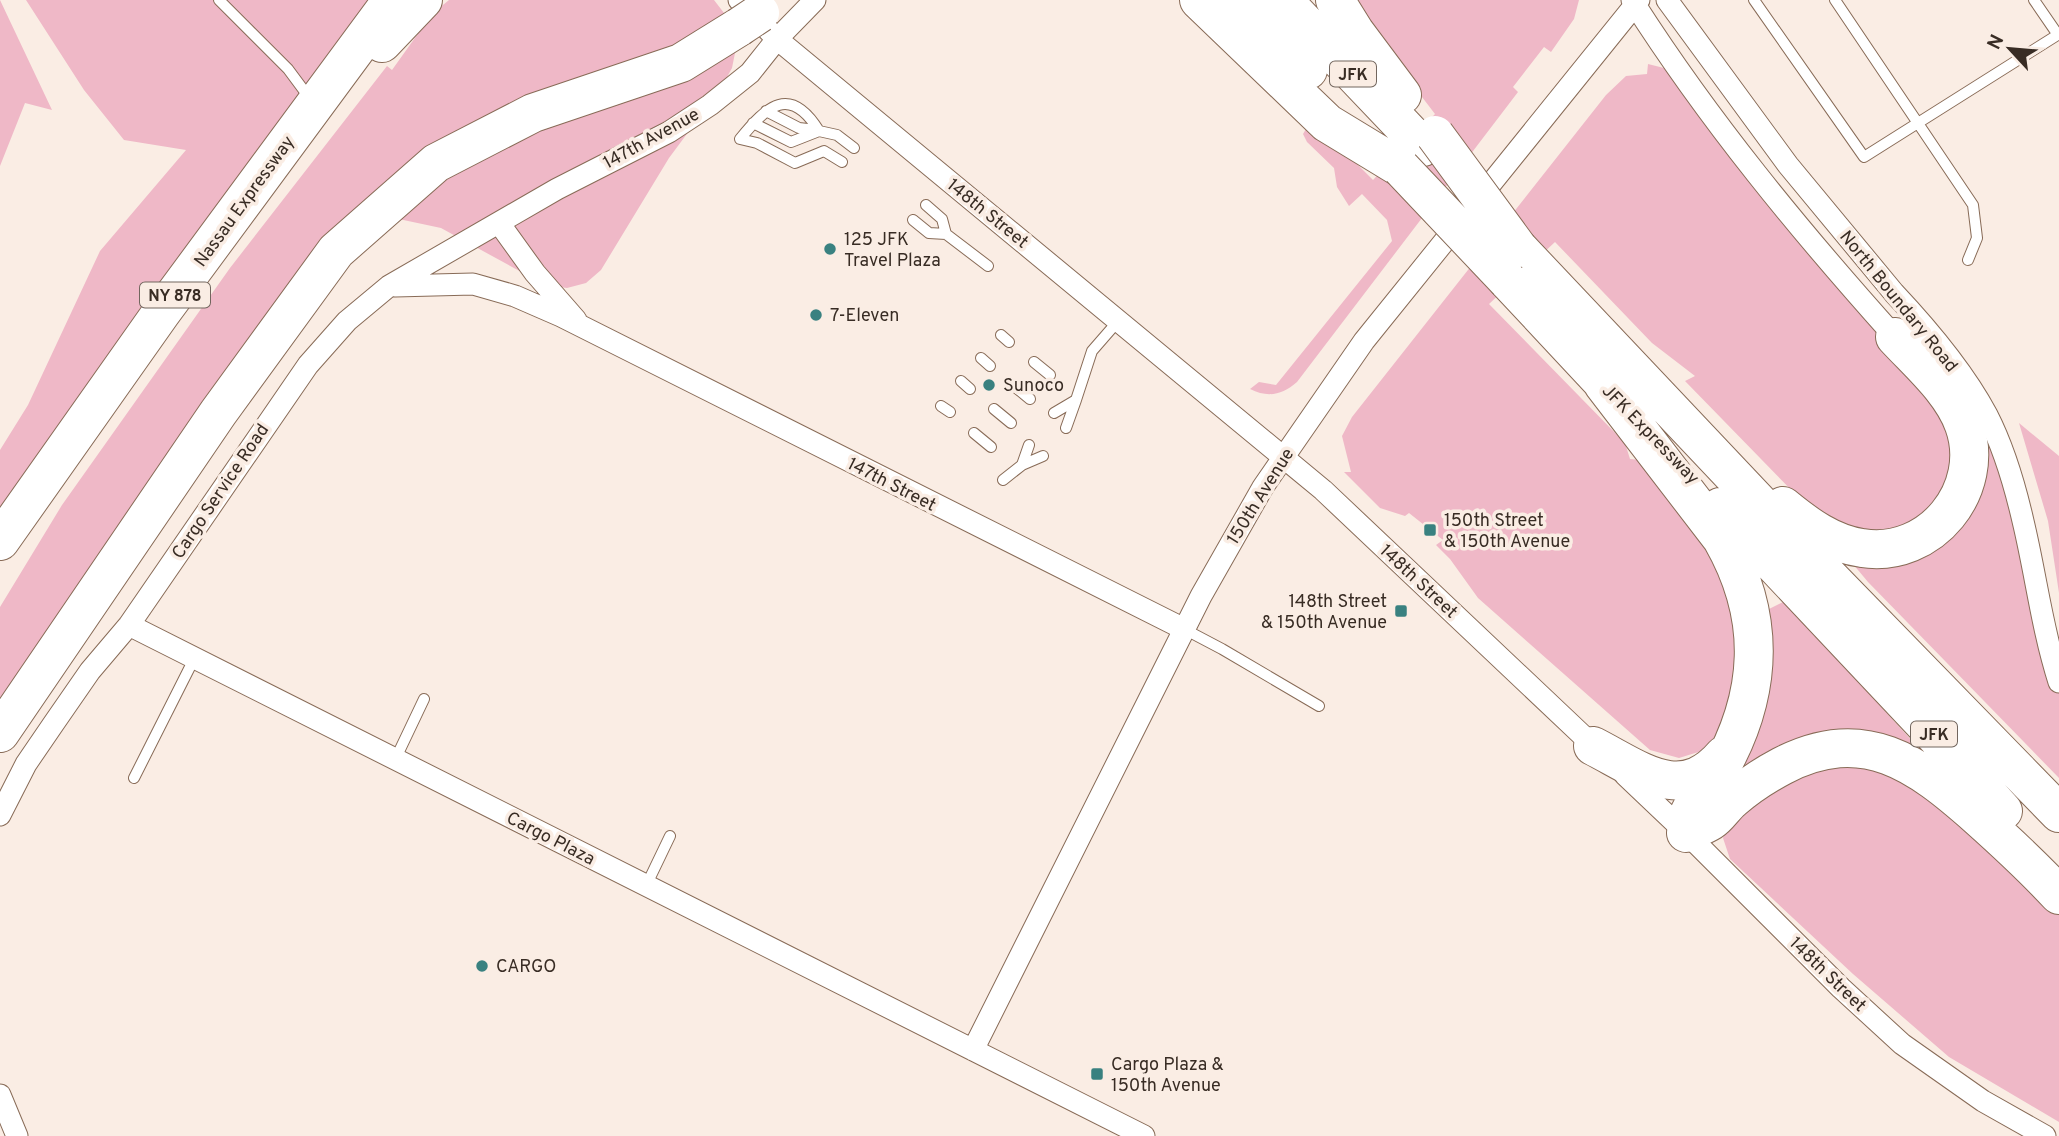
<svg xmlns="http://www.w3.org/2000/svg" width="2059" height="1136" viewBox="0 0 2059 1136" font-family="Overpass,sans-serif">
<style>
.green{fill:#efb8c7}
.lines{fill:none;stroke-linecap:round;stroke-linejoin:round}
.lane-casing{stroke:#886b57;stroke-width:12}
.street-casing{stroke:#886b57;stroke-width:23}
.highway-casing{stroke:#886b57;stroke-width:40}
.lane{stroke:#fff;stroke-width:10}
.street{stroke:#fff;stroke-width:21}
.highway{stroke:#fff;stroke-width:38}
.highway-bridge-casing{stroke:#886b57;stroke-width:40;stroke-linecap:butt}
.highway-bridge{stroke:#fff;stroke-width:38}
.poi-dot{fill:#398180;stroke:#faede4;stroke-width:2.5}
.labels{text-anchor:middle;stroke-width:7;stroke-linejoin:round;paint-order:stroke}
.shield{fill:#faede4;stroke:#72665e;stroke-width:2}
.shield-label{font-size:16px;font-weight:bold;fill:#382c24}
.street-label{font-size:18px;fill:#382c24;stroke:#faede4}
.poi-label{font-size:18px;fill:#382c24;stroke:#faede4;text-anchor:start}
</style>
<rect width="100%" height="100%" fill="#faede4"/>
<path class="green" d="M 0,0 L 52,110 L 25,103 L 0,166 Z
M 26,0 L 374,0 L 0,520 L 0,450 L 28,405 L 100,251 L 186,150 L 124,140 L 84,90 Z
M 449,0 L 714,0 L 724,13 L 737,43 L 732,68 L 721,88 L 669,158 L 601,270 L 586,283 L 567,288 L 545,285 L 441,228 L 394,218 L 348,232 C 228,386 103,537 0,703 L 0,607 L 62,505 L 230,268 L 387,66 L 392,70 L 432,14 Z
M 1354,0 L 1579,0 L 1574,19 L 1551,52 L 1544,47 L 1513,87 L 1518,92 L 1297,382 C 1282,395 1268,398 1250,389 L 1259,382 L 1276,385 L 1392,241 L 1387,220 L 1362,194 L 1349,206 L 1337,187 L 1334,168 L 1307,142 L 1303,134 L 1312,119 L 1373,180 L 1435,114 L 1373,33 Z
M 1648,64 L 1664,68 L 1683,88 L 1948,408 L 1955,478 L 1930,517 L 1889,536 L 1842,528 L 1800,499 L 1685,381 L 1695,376 L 1652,343 L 1555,242 L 1489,304 L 1625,443 L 1630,459 L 1641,460 L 1734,585 L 1739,693 L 1708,749 L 1679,758 L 1650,750 L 1478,598 L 1450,559 L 1436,545 L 1443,540 L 1409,513 L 1405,516 L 1380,508 L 1344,472 L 1351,472 L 1342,436 L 1352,417 L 1606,95 L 1626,76 L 1647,74 Z
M 2019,423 L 2059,456 L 2059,593 L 2048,521 Z
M 1988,427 L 2059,688 L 2059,778 L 1868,582 L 1843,552 L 1914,554 Z
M 1785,601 L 1933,764 L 1898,747 L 1713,800 L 1765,611 Z
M 1875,759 L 2059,903 L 2059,1122 L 1949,1057 L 1853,974 L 1730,859 L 1723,838 L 1733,814 L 1824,760 Z"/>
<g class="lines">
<g class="lane-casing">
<path id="lane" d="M 219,0 L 288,69 L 311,100
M 1754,0 L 1864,157 L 2059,34
M 1835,0 L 1973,205 L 1977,238 L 1968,260
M 2034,0 L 2058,35
M 766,111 L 799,128 L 816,130
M 753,123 L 791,142 L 819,131
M 842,162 L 824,151 L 795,163 L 757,143 L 740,139 C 767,106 790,84 819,131 L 837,135 L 854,148
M 926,205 L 942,219 L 946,234
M 913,220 L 929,233 L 946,234 L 988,266
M 1001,335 L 1009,342
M 981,358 L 990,366
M 1034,362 L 1050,375
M 961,381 L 970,389
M 1014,386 L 1030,399
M 941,406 L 950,412
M 994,409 L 1011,423
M 1054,413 L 1076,400 L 1092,351 L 1119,320
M 1066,428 L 1076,400
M 974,433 L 991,447
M 1022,465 L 1043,456
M 1003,480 L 1022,465 L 1029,445
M 1184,629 L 1222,649 L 1319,706
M 395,760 L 424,699
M 134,778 L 194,659
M 646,886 L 670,836"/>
</g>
<g class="street-casing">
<path id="street" d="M 739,0 L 777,39 L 1323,490 L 1599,751
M 1632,0 C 1709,121 1800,231 1895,337
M 1667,0 L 1788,165 L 1894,293 C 1926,327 1965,374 1987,415 C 2004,448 2015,486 2023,521 C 2036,575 2042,629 2059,682
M 499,223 L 535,273 L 576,320
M 395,286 L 473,284 L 515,296 L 561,316 L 1184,629
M 129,625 L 1144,1136
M 1625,775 L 1686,833 L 1841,988 L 1902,1044 L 1983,1101 L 2045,1136
M 0,815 L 26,764 L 54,723 L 90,671 L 129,625 L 308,365 L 347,321 L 389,286 L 557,189 L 669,132 L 710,105 L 750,73 L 777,39 L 815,0
M 973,1050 L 1201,596 L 1263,487 L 1364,341 L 1639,0
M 0,1095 L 17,1136"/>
</g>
<g class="highway-casing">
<path id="highway" d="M 1199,0 L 1327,123 L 1401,168
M 1241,0 L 1308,70
M 1283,0 L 1423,147
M 1335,0 L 1355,32 L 1402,95
M 382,43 L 423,0
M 1518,248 L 1830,578 L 2059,813
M 1508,281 L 1621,402
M 1603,384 L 1722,539 C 1767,618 1763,695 1718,773 C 1711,786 1690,805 1688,817 C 1686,822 1687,828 1686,833 C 1694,829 1703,826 1711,821 C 1719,816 1725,805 1733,799 C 1748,786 1765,775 1782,766 C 1864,723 1918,764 1978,817 C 2006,842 2033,867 2059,895
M 1783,506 C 1806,525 1832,544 1862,548 C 1931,559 1987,489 1964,425 C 1952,391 1919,363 1895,337
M 1720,507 L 1931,731 L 2003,811
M 0,541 L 161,313 L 392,0
M 0,733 L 218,413 L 336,251 L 436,163 L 533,113 L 681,63 L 739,27
M 1593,746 C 1640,770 1681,805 1724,755"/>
</g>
<use href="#lane" class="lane"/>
<use href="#street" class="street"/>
<use href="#highway" class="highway"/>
<g class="highway-bridge-casing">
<path id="highway-bridge" d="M 739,27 L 760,13
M 1435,135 L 1518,248
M 1401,168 L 1508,281"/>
</g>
<use href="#highway-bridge" class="highway-bridge"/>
</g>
<g class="poi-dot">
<circle cx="830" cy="249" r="7"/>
<circle cx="816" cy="315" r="7"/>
<circle cx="989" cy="385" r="7"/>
<rect x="1423" y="523" width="14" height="14" rx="3.5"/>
<rect x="1394" y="604" width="14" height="14" rx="3.5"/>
<circle cx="482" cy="966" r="7"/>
<rect x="1090" y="1067" width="14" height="14" rx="3.5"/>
</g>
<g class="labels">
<g class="shield">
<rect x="1330" y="61.5" width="46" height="25" rx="5"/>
<rect x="140" y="282.5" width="70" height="25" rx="5"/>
<rect x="1911" y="721.5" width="46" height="25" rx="5"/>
</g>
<g class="shield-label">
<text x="1353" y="80">JFK</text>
<text x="175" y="301">NY 878</text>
<text x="1934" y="740">JFK</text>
</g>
<g class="street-label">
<text transform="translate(651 138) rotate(-29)" y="6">147th Avenue</text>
<text transform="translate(244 201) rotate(-54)" y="6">Nassau Expressway</text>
<text transform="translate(988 213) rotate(39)" y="6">148th Street</text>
<text transform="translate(1899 301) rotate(51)" y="6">North Boundary Road</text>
<text transform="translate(1651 434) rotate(46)" y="6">JFK Expressway</text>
<text transform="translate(892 484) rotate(27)" y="6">147th Street</text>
<text transform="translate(220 491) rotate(-56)" y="6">Cargo Service Road</text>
<text transform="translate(1260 496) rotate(-58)" y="6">150th Avenue</text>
<text transform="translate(1419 581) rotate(43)" y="6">148th Street</text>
<text transform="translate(551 838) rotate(27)" y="6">Cargo Plaza</text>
<text transform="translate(1828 974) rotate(44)" y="6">148th Street</text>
</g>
<g class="poi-label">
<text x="844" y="245">125 JFK<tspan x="844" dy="21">Travel Plaza</tspan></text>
<text x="830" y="321">7-Eleven</text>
<text x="1003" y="391">Sunoco</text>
<text x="1444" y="526">150th Street<tspan x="1444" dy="21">&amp; 150th Avenue</tspan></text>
<text x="1387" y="607" text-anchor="end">148th Street<tspan x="1387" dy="21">&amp; 150th Avenue</tspan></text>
<text x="496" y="972">CARGO</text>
<text x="1111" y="1070">Cargo Plaza &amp;<tspan x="1111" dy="21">150th Avenue</tspan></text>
</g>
</g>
<g transform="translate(2010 49) rotate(296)" stroke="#faede4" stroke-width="5" paint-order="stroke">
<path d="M0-5L12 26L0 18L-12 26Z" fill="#382c24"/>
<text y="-10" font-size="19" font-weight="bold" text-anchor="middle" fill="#382c24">N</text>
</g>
</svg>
